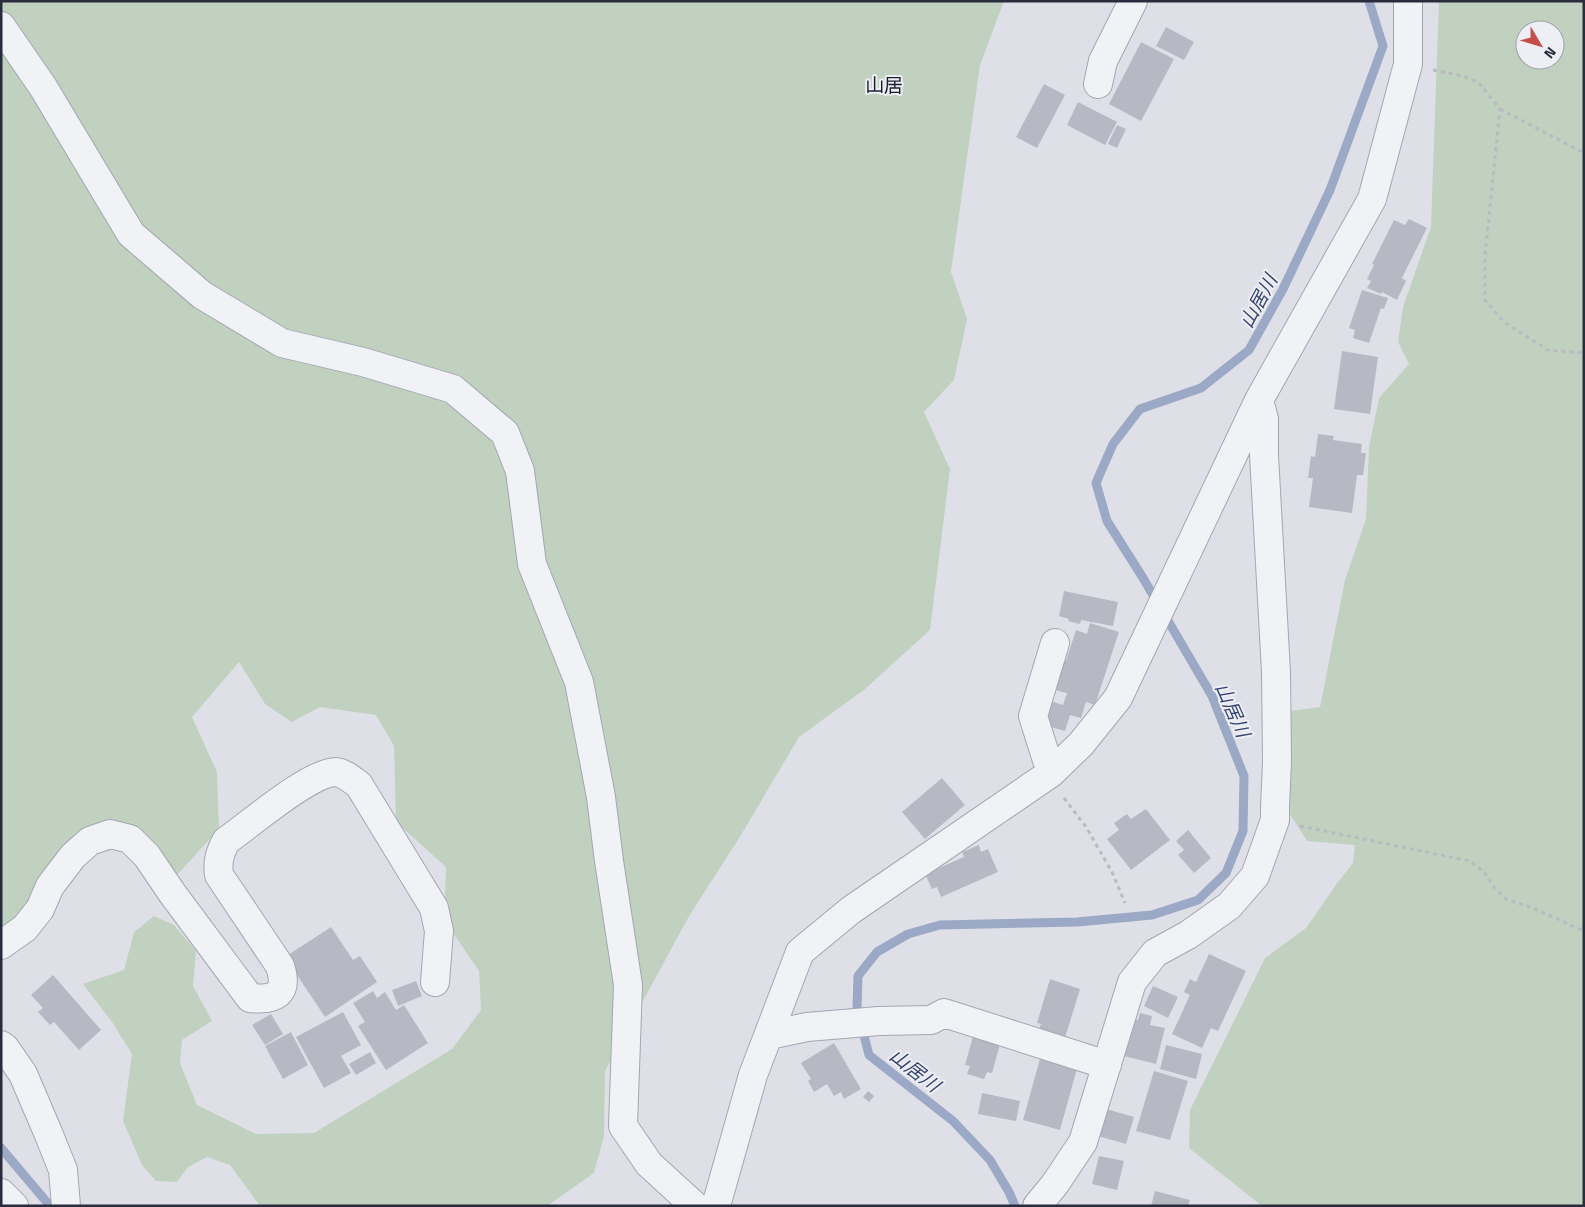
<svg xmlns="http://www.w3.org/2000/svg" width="1585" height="1207" viewBox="0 0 1585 1207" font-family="'Titillium Web','Noto Sans JP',sans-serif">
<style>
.green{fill:#c1d1c0;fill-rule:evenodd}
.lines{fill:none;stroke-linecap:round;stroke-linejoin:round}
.stream{stroke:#9ba8c6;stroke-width:9}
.building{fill:#b6b9c4}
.minor-casing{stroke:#a4a6b1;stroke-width:30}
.path{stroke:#b9bbc2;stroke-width:3;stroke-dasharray:4 4;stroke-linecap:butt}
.minor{stroke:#f1f2f6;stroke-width:28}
.labels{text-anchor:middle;stroke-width:4;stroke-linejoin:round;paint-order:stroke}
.neighbourhood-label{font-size:19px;fill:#1b1e2e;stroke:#eeeff5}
.water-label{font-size:19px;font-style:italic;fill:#35446f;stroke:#eeeff5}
</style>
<rect width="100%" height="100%" fill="#dfe0e7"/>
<path class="green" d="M 1,1 L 1004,1 L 980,65 L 951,272 L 967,319 L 954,380 L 924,412 L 950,469 L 930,630 L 865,689 L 799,737 L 741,835 L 688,918 L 605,1071 L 604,1136 L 594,1173 L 547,1206 L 260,1206 L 230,1165 L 207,1157 L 188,1167 L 177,1182 L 156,1181 L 142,1165 L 123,1121 L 132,1054 L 112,1022 L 83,984 L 124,970 L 134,932 L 154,916 L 174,925 L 196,951 L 193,986 L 212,1021 L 182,1040 L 180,1063 L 197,1105 L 256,1134 L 314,1133 L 452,1049 L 481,1010 L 479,971 L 444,920 L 446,867 L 396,822 L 394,746 L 376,715 L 320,707 L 292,722 L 265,704 L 239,662 L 192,717 L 217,772 L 219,829 L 177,875 L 151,841 L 113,826 L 27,916 L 1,927 Z
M 1439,1 L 1584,1 L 1584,1206 L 1262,1206 L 1189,1148 L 1190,1110 L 1265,958 L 1306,928 L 1338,882 L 1353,863 L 1355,845 L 1307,841 L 1288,811 L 1290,711 L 1320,707 L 1345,580 L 1366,519 L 1369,447 L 1379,398 L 1409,364 L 1398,342 L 1403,307 L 1431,227 ZM 1525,30 L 1555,30 L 1555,60 L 1525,60 Z"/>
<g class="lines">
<path class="stream" d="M 1,1148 L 50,1206
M 1015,1206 L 1009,1192 L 990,1160 L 953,1121 L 869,1055 L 857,1008 L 858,976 L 877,952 L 908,934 L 940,925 L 1077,922 L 1152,915 L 1198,900 L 1226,873 L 1243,831 L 1244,776 L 1212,696 L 1143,578 L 1107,521 L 1096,483 L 1113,444 L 1140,409 L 1201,388 L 1249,350 L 1283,289 L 1330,190 L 1383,46 L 1369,1"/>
</g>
<path class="building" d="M 1166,27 L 1194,42 L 1184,60 L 1156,46 Z
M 1141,42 L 1174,59 L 1141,121 L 1109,104 Z
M 1044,84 L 1065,95 L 1037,148 L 1016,137 Z
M 1078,102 L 1117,122 L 1105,145 L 1067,125 Z
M 1117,125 L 1126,129 L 1117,148 L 1108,144 Z
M 1409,219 L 1427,228 L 1402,278 L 1406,281 L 1397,300 L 1382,292 L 1381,294 L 1367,288 L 1371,281 L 1367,279 L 1374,265 L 1372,264 L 1394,220 L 1405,225 Z
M 1362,290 L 1388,298 L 1384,309 L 1381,308 L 1369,343 L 1353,338 L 1355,330 L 1349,328 Z
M 1342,351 L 1378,357 L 1370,414 L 1334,409 Z
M 1318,434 L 1334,436 L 1333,440 L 1362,444 L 1361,453 L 1366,453 L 1363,475 L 1357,475 L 1352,513 L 1309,507 L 1313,478 L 1308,478 L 1311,456 L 1315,457 Z
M 1064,591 L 1118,602 L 1113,626 L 1081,620 L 1080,624 L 1068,621 L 1069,619 L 1059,616 Z
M 1090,623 L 1119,632 L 1095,705 L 1086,702 L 1081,718 L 1070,715 L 1065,731 L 1037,723 L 1044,699 L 1063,705 L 1067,693 L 1055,690 L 1060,659 L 1066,661 L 1076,630 L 1087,634 Z
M 942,778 L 965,805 L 925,839 L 902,812 Z
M 1146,809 L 1170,840 L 1131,870 L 1107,839 L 1119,830 L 1114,823 L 1127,814 L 1131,819 Z
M 1188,830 L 1211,858 L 1194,873 L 1178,855 L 1184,850 L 1176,841 Z
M 979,845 L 981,852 L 988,849 L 998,872 L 941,897 L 937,887 L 932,889 L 925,874 L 964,857 L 962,852 Z
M 331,927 L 353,960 L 360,956 L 377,982 L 325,1017 L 285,957 Z
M 1209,954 L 1246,971 L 1218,1031 L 1211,1028 L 1202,1048 L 1172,1034 L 1190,995 L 1184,992 L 1190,979 L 1196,982 Z
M 53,975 L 101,1030 L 79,1050 L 54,1022 L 50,1025 L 38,1012 L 43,1008 L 31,995 Z
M 1050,979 L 1080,989 L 1065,1038 L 1039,1029 L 1041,1024 L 1037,1023 Z
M 416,981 L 422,996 L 398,1006 L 392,990 Z
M 1153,986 L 1178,997 L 1168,1018 L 1144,1006 Z
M 373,991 L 377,998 L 385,992 L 396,1010 L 404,1005 L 428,1043 L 386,1070 L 358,1026 L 365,1022 L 353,1003 Z
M 343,1012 L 361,1045 L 341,1056 L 351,1073 L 324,1088 L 296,1037 Z
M 1140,1013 L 1152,1016 L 1150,1025 L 1165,1028 L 1156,1064 L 1120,1055 L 1129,1018 L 1138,1020 Z
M 271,1014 L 283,1034 L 265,1045 L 252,1025 Z
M 975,1029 L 1002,1037 L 992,1073 L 987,1072 L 984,1079 L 967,1074 L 970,1066 L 965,1065 Z
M 291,1032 L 308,1065 L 283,1079 L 265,1046 Z
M 834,1043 L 861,1089 L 844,1099 L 841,1092 L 834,1096 L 827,1084 L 814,1092 L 808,1081 L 811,1079 L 801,1063 Z
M 1166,1045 L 1202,1054 L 1196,1079 L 1160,1069 Z
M 370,1052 L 376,1063 L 356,1075 L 349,1064 Z
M 1041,1055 L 1078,1065 L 1060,1130 L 1023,1120 Z
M 1154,1071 L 1188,1081 L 1170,1140 L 1136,1131 Z
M 868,1091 L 874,1096 L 869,1102 L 863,1097 Z
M 982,1093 L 1020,1101 L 1016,1121 L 978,1114 Z
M 1106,1109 L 1134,1117 L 1126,1144 L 1098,1136 Z
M 1099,1156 L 1124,1161 L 1117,1190 L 1092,1184 Z
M 1155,1191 L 1190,1200 L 1188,1206 L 1151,1206 Z"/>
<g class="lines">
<g class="minor-casing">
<path id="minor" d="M 1,26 L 43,87 L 131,234 L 202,295 L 282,343 L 363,362 L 453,389 L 505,433 L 520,471 L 532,564 L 579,682 L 601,797 L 609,861 L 628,985 L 623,1126 L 649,1164 L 695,1206
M 1098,84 L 1103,61 L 1133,1
M 1051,773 L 1033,716 L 1055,643
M 1,945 L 25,928 L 40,909 L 50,886 L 73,856 L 90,841 L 110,834 L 130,839 L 147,856 L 172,893 L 250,998 C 276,1001 289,993 280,966 L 219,875 C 217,861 220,853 226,841 C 249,825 310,772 336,772 C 345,773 352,780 359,785 L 434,908 L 439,931 L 435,982
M 769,1035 L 807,1027 L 879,1021 L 931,1020 L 944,1013 L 1107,1065
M 1,1045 L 5,1048 L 23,1074 L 49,1135 L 63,1170 L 66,1206
M 1,1193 L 14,1206
M 716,1206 L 753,1075 L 800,952 L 851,910 L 1051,773 L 1081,744 L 1118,698 L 1259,400 L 1372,199 L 1408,64 L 1408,1
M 1037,1206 L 1055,1184 L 1083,1142 L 1132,982 L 1155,953 L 1188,935 L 1229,906 L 1255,876 L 1275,820 L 1275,807 L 1277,762 L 1276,672 L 1264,455 L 1264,419 L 1259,400"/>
</g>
<path class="path" d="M 1433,70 L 1462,76 L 1478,82 L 1500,109 L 1485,256 L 1485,300 L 1504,322 L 1548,350 L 1584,353
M 1500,109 L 1584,153
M 1064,798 L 1086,827 L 1112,872 L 1125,903
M 1300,826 L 1470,861 L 1484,872 L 1493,886 L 1506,899 L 1533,908 L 1584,931"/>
<use href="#minor" class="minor"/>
</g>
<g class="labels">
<g class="neighbourhood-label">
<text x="884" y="92">山居</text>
</g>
<g class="water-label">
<text transform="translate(1258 301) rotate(-62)" y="7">山居川</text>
<text transform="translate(1233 710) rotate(66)" y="7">山居川</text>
<text transform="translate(915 1070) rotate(38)" y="7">山居川</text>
</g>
</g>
<rect width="1585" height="1207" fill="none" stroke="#282c3d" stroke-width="5"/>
<g transform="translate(1540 45) rotate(128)"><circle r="24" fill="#eeeff5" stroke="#9fa1ab"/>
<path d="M0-4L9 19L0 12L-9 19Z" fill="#c74d49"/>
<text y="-8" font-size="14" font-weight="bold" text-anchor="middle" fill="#282c3d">N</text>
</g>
</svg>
